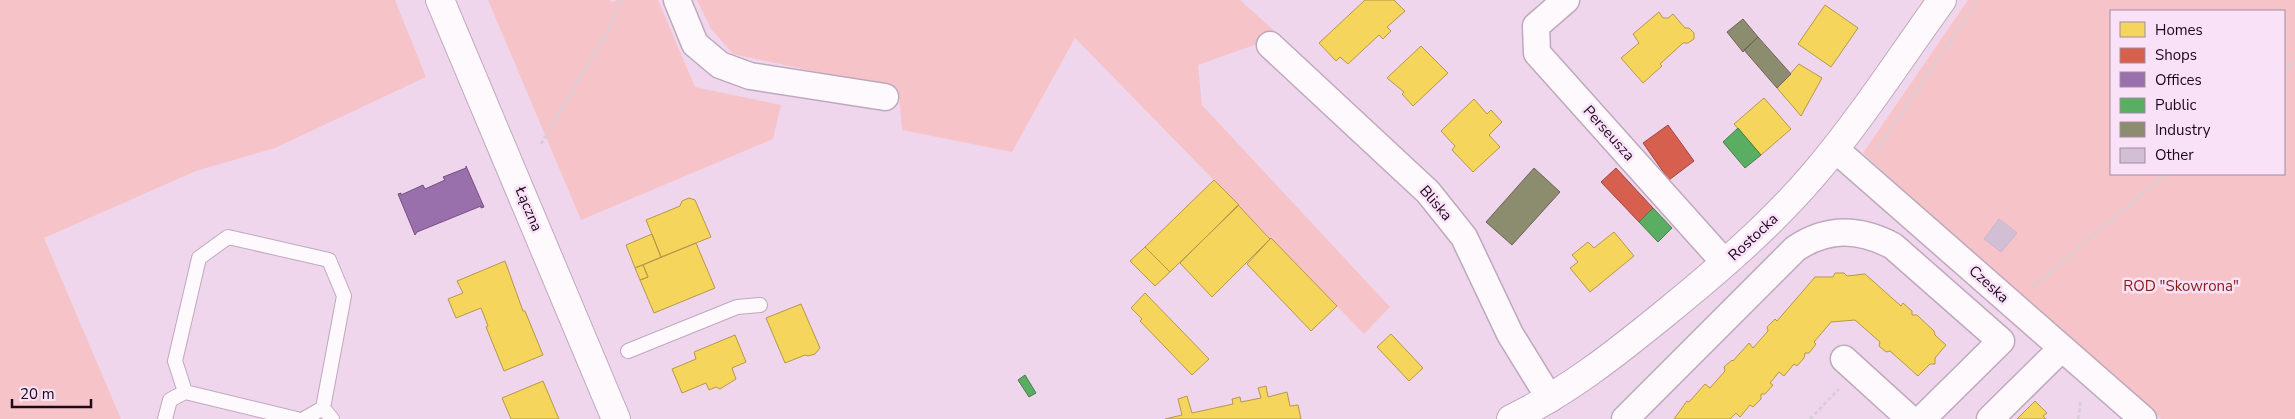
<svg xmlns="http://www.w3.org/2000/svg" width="2295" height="419" viewBox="0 0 2295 419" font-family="'Nunito Sans',sans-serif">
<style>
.green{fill:#f6c4c8;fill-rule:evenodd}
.homes{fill:#f6d55c;stroke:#b59848}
.shops{fill:#d6604d;stroke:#9e463e}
.offices{fill:#9970ab;stroke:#745180}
.public{fill:#5aae61;stroke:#477c4c}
.industry{fill:#8c8c6e;stroke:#6a6555}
.building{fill:#d2bfd6;stroke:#c8b7cd}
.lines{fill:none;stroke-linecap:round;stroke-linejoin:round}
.service-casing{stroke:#bea9bc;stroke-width:16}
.minor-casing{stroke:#bea9bc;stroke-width:29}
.tertiary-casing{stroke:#bea9bc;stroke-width:30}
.path{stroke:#d6cfd6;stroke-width:3;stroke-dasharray:4 2.5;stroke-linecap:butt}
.service{stroke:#fdf9fc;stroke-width:14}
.minor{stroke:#fdf9fc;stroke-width:26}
.tertiary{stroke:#fdf9fc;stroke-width:28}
.labels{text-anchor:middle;stroke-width:5;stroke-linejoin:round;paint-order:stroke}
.street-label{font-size:15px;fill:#1c091b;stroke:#f9e2f7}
.park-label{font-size:15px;fill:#891b13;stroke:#f9e2f7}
</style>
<rect width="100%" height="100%" fill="#f0d6ed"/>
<path class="green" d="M 0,0 L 395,0 L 426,77 L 275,148 L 196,171 L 44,238 L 121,419 L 0,419 Z
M 488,0 L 610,0 L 611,2 L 617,0 L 658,0 L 695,87 L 781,105 L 773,139 L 581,220 Z
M 697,0 L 1240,0 L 1280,36 L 1198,65 L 1202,105 L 1390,307 L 1364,334 L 1075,38 L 1012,152 L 902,130 L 899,94 L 864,82 L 733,54 L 711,29 Z
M 1968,0 L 2295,0 L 2295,419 L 2161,419 L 2005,283 L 1863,153 ZM 2111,11 L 2284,11 L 2284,174 L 2111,174 Z"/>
<path class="homes" d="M 1365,0 L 1394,0 L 1405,11 L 1387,27 L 1391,31 L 1383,39 L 1379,35 L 1348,64 L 1340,57 L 1336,61 L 1319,43 Z
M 1825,5 L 1858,28 L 1831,67 L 1798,44 Z
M 1659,12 L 1663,18 L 1668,18 L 1673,14 L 1685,28 L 1689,28 L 1694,33 L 1694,39 L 1688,43 L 1683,43 L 1660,64 L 1662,66 L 1643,83 L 1621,58 L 1639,43 L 1633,34 Z
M 1421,46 L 1448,73 L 1413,106 L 1402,94 L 1404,92 L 1387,78 Z
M 1799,64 L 1822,78 L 1801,116 L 1777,88 Z
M 1764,98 L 1791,129 L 1761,155 L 1734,124 Z
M 1474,99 L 1487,114 L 1491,110 L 1502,122 L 1489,135 L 1500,147 L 1473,172 L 1452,150 L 1455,146 L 1441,131 Z
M 1214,180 L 1239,205 L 1170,272 L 1145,247 Z
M 689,198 L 695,200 L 711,237 L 661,257 L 646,220 L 680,206 L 682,201 Z
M 1238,205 L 1270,239 L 1212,297 L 1180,263 Z
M 1614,232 L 1634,256 L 1590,292 L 1570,268 L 1578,262 L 1572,255 L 1588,242 L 1594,248 Z
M 652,234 L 661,257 L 635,268 L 626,245 Z
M 1271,238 L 1337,306 L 1311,331 L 1247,264 Z
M 696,243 L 715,288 L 654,313 L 640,280 L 648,277 L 643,265 Z
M 1145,247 L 1170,272 L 1155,286 L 1130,261 Z
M 505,261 L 523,311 L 525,311 L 543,355 L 504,371 L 486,327 L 488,326 L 481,308 L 456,318 L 448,299 L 463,293 L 457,281 Z
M 643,265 L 648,277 L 640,280 L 635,268 Z
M 1835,273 L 1844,273 L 1847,276 L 1865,274 L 1901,306 L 1903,303 L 1912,311 L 1912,315 L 1917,315 L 1934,331 L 1935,335 L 1946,345 L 1935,358 L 1935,364 L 1930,364 L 1918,376 L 1890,351 L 1886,352 L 1879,346 L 1880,342 L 1855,320 L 1831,322 L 1814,342 L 1816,344 L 1809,353 L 1805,353 L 1804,358 L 1797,366 L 1794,364 L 1784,376 L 1779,372 L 1770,383 L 1773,385 L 1765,394 L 1761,394 L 1761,399 L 1753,407 L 1750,405 L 1740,417 L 1736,413 L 1730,419 L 1674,419 L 1687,401 L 1689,402 L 1705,384 L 1710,388 L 1725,371 L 1724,367 L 1732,360 L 1733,361 L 1749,343 L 1753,348 L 1768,331 L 1767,327 L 1775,319 L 1777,321 L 1815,277 L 1833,277 Z
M 1145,293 L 1209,359 L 1192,375 L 1140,321 L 1142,319 L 1131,308 Z
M 801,304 L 820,348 L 815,354 L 808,356 L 805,355 L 785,363 L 766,318 Z
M 1391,334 L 1423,368 L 1409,381 L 1377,347 Z
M 735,335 L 746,362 L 732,368 L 736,379 L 720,389 L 716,387 L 709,390 L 706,383 L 682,393 L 672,369 L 696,359 L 694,352 Z
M 543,381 L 559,419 L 511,419 L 502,398 Z
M 1266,386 L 1268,397 L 1287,392 L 1290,406 L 1298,405 L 1301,419 L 1165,419 L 1182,415 L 1178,399 L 1187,396 L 1192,413 L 1233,404 L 1232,399 L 1240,397 L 1241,402 L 1261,398 L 1258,388 Z
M 2035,401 L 2047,413 L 2043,416 L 2046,419 L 2017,419 Z"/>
<path class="shops" d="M 1668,125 L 1694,161 L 1669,180 L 1643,143 Z
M 1616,168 L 1653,208 L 1639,222 L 1601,182 Z"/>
<path class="offices" d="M 466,166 L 484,207 L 481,208 L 481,206 L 417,232 L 415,235 L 398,194 L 401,193 L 401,195 L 423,185 L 425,189 L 445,180 L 443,177 L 466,168 Z"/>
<path class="public" d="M 1738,128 L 1761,155 L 1745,168 L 1723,142 Z
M 1653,208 L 1672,228 L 1658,242 L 1639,222 Z
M 1025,375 L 1036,393 L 1029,397 L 1018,380 Z"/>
<path class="industry" d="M 1743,19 L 1758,37 L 1743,52 L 1727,32 Z
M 1758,37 L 1791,74 L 1777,88 L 1744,50 Z
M 1534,168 L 1560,192 L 1512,245 L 1486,222 Z"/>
<path class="building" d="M 1999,219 L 2017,233 L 2001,252 L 1984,239 Z"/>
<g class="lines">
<g class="service-casing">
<path id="service" d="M 628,351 L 737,307 L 760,305
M 185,392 L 297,419
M 165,419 L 170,400 L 185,392 L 175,361 L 199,258 L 228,237 L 329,260 L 344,296 L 323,408
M 304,419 L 323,408 L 332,419"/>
</g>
<g class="minor-casing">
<path id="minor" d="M 677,0 L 695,44 L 720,65 L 750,76 L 885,97
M 1566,0 L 1536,26 L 1537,53 L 1725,263
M 1270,45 L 1428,192 L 1464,237 L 1510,334 L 1550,399
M 1835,149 L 2143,419
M 1844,359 L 1910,419
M 1625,419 L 1795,249 C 1827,227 1859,228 1893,246 L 2001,341 L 1922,419
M 1990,419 L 2062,348"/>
</g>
<g class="tertiary-casing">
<path id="tertiary" d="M 440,0 L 616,419
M 1511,419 C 1567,392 1615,354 1663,315 C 1717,271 1770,226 1815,173 C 1861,119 1900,58 1942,0"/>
</g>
<path class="path" d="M 2284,71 L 2295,61
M 541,144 L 610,27 L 621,0
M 1876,151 L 1978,0
M 2033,287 L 2165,174
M 1810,419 L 1839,389
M 2078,419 L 2081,400"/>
<use href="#service" class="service"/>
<use href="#minor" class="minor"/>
<use href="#tertiary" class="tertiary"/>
</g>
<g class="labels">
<g class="street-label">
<text transform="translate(1609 133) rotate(48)" y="5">Perseusza</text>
<text transform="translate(1436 203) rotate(49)" y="5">Bliska</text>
<text transform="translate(529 209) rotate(67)" y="5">Łączna</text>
<text transform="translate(1753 237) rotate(-43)" y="5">Rostocka</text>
<text transform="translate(1989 284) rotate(42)" y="5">Czeska</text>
</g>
<g class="park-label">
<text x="2181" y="291">ROD "Skowrona"</text>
</g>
</g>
<rect x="2110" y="10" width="175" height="165" fill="#f9e2f7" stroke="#a18b9f"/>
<rect x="2120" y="22" width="25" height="15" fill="#f6d55c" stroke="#a18b9f"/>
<text x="2155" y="35" font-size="15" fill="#1c091b">Homes</text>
<rect x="2120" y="48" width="25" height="15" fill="#d6604d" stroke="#a18b9f"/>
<text x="2155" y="60" font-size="15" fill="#1c091b">Shops</text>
<rect x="2120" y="72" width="25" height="15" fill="#9970ab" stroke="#a18b9f"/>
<text x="2155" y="85" font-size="15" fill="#1c091b">Offices</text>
<rect x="2120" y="98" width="25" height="15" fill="#5aae61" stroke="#a18b9f"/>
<text x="2155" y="110" font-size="15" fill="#1c091b">Public</text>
<rect x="2120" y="122" width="25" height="15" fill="#8c8c6e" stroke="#a18b9f"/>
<text x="2155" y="135" font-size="15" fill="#1c091b">Industry</text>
<rect x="2120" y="148" width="25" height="15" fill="#d2bfd6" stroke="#a18b9f"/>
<text x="2155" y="160" font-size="15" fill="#1c091b">Other</text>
<path d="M12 399v8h79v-8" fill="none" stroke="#1c091b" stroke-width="2.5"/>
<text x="20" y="399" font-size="15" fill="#1c091b" stroke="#f9e2f7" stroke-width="4" paint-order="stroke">20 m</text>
</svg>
